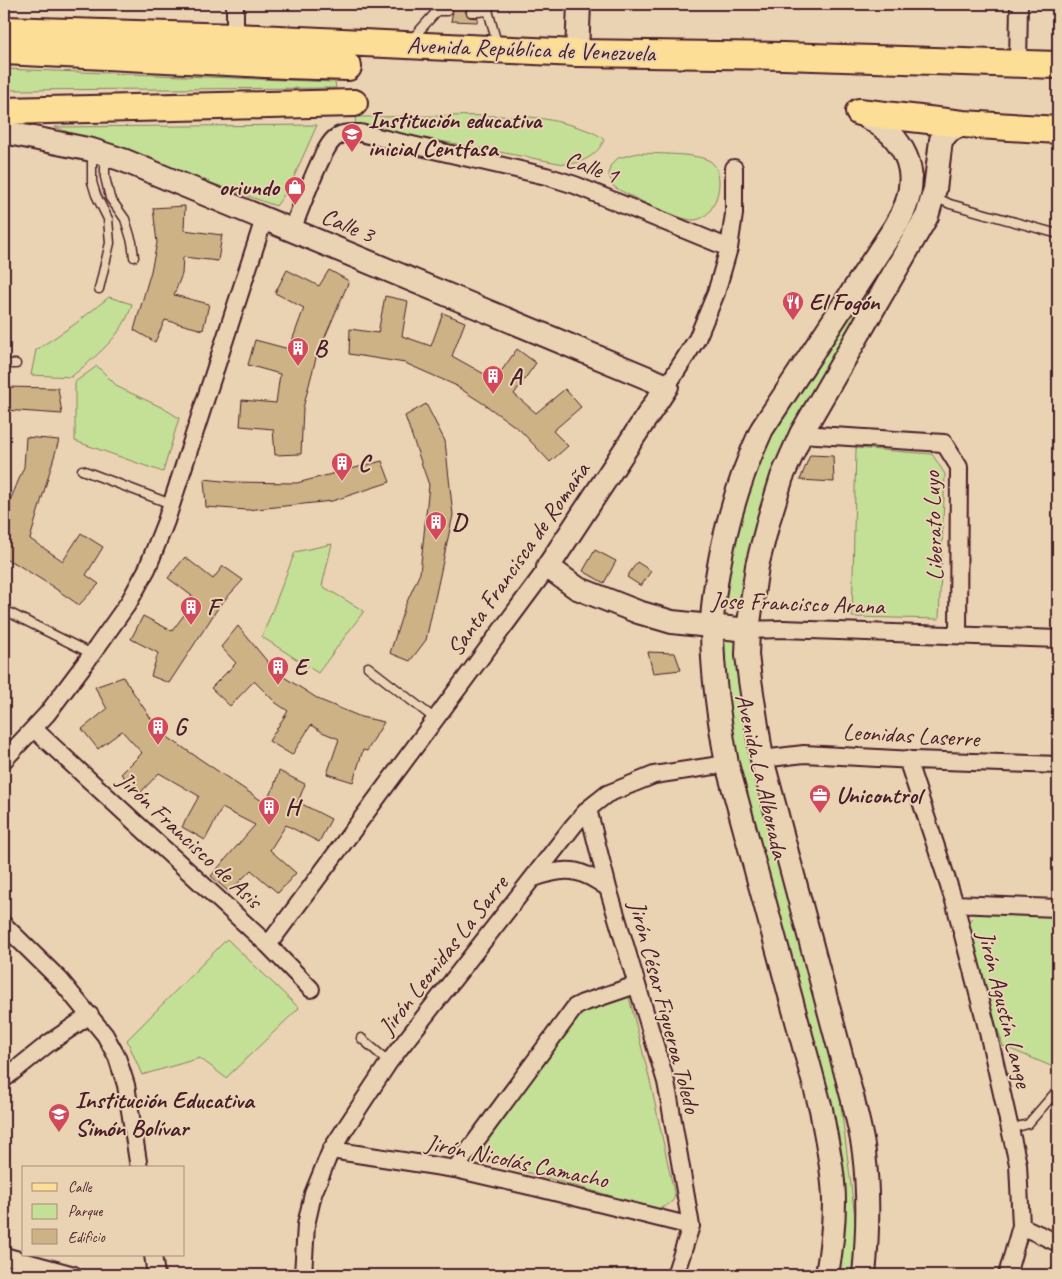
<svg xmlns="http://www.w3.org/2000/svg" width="1062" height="1279" viewBox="0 0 1062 1279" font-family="Caveat,sans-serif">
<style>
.green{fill:#c4df96;stroke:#877f60}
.building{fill:#ccb285;stroke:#4a1f2b}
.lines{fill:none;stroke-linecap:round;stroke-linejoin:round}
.lane-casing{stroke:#4a1f2b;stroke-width:11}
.street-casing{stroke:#4a1f2b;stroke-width:20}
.secondary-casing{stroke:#4a1f2b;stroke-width:26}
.primary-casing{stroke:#4a1f2b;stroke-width:30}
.lane{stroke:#ead3b3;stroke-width:8}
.street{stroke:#ead3b3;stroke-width:16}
.secondary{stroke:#ead3b3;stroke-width:22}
.primary{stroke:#fcde96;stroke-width:26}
.labels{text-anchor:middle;stroke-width:4;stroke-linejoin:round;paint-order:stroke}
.street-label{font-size:24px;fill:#4a1f2b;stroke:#ead3b3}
.poi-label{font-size:24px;font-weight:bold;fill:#4a1f2b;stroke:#ead3b3;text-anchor:start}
</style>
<rect width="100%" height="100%" fill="#ead3b3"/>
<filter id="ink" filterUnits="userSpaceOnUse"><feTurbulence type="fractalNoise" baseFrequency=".02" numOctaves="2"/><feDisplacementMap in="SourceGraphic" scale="10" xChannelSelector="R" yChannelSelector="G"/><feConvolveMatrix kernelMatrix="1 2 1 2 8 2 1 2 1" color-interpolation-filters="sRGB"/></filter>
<g filter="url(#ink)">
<path class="green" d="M 4,69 L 335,82 L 336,88 L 4,90 Z
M 355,117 C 412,117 471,114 528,117 C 542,117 597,129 604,140 C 598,155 580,165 564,164 L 359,126 L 356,125 Z
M 317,125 L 289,188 L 276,206 L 54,127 Z
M 638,153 C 655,154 697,153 710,161 C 728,173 717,218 695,220 C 678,221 630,196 614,187 L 609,175 L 610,166 L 618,158 Z
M 901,244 L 822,378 L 747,591 L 740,603 L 727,602 L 722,588 L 734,534 L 771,427 L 893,246 Z
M 109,297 L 132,304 C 124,335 95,357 71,377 L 31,375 L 36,350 L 75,324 Z
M 97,366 L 118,387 L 163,408 L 179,418 L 163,472 L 75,441 L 75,382 Z
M 856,448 L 932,454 L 945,474 L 939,619 L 852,617 Z
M 332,544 L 322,586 L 364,611 L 318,673 L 262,637 L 295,552 Z
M 724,639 L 750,643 L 838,1082 L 858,1241 L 851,1275 L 838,1275 L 842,1217 L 728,728 Z
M 977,913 L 1058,917 L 1058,1069 L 1003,1046 L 966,929 L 969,921 Z
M 227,939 L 299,1008 L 226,1078 L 200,1058 L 142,1075 L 127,1040 Z
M 629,997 L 651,1085 L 675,1197 C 671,1205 665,1206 657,1209 L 494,1163 C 486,1157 484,1151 484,1141 L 583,1011 Z"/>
<path class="building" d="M 451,4 L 478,4 L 478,6 L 468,7 L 465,11 L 469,17 L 478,18 L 477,22 L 451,21 L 453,11 Z
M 185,206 L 184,230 L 222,235 L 218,261 L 183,257 L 182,274 L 174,295 L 209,304 L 203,330 L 165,320 L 155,342 L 134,330 L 151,271 L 157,243 L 153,208 Z
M 287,270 L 319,286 L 329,270 L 349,281 L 316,358 L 303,408 L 301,454 L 275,455 L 273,429 L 240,426 L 242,400 L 276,403 L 280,374 L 248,365 L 255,340 L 289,349 L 304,308 L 275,293 Z
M 385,296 L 408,301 L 402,336 L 431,346 L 443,313 L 465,322 L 452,356 L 495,380 L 517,349 L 536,363 L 514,394 L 536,413 L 565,389 L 581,407 L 553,431 L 568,446 L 550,462 L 520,430 L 484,404 L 456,386 L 457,386 L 405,363 L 349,354 L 350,329 L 378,333 Z
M 4,387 L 58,388 L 62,414 L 4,410 Z
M 426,404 L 445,441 L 453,515 L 426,640 L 410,661 L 390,653 L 405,606 L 420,573 L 429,485 L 405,416 Z
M 26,437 L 59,440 L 30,539 L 63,561 L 81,533 L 103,547 L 86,575 L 99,584 L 79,605 L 50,585 L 15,563 L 4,559 L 4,515 L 24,467 Z
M 810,455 L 833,456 L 834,482 L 800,480 Z
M 382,461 L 390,482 L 332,501 L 247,510 L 206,507 L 204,479 L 232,482 L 297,483 Z
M 595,550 L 616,561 L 604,583 L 583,571 Z
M 185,557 L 213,579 L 223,566 L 243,580 L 220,605 L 169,683 L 151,676 L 158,653 L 131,639 L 143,616 L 172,631 L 196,599 L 168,578 Z
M 637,562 L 651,571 L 641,586 L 627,577 Z
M 238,626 L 276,672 L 320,700 L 361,717 L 384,722 L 367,751 L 363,750 L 353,782 L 327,774 L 339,739 L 322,732 L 311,725 L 292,755 L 269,741 L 288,711 L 276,703 L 254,681 L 230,706 L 211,688 L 236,663 L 221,647 Z
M 648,652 L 675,653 L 681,670 L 653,673 Z
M 123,677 L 160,732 L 265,803 L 274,786 L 279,771 L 305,784 L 298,802 L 331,819 L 319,842 L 286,825 L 270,850 L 296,873 L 278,893 L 251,870 L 229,892 L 211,876 L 255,825 L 222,808 L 205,840 L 182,827 L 199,796 L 159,773 L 140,793 L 121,774 L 142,753 L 122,731 L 98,749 L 82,729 L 107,709 L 95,687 Z"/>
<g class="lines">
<g class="lane-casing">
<path id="lane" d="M 488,10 L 495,36 L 498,44
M 471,12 C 481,12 487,13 492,4
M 412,39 L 437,11 L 447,11
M 92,152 L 92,182 L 96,195 L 108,219 L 110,243 L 99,289
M 105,156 L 105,177 L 110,198 L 125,219 L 132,242 L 134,257
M 935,197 L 950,204 L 1058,234
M 4,364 L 16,364
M 82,470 L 171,504
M 4,610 L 92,654
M 368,667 L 435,719
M 361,1038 L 389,1062
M 1010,1129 L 1028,1124 L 1053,1095"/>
</g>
<g class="street-casing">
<path id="street" d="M 235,37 L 235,4
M 1018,64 L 1019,4
M 292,230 C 300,211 321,150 334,139 C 342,132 350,133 360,133 L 546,176 L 575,185 L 729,248
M 667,386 L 697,339 L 716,293 L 729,248 L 734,214 L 734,168
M 801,434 L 944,443 L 959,467 L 958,635
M 748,630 L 783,629 L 1058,639
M 34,729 L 268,945 L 311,989
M 762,759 L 804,754 L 914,760 L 1058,765
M 907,759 L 955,904 L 988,1032 L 1018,1164 L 1021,1226 L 1007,1275
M 4,760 L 47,714 L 92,654 L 129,602 L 147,569 L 166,521 L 264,219
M 588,809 L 608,888 L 666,1082 L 669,1098 L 691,1226 L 675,1275
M 534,878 C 566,866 580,868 608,888
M 955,904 L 1058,908
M 4,925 L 61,981 L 105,1035 L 117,1057 L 126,1085 L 139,1168
M 268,945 L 548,567
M 4,1079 L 49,1043 L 90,1015
M 331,1150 L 455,1169 L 538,1188 L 691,1226
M 455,1169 L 575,1007 L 583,1003 L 636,985
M 1021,1226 L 1058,1243
M 153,1255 L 156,1275
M 4,1256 L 74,1275
M 303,1275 L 306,1225 L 313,1194 L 331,1150 L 389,1062 L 574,825 L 588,809 L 607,794 L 654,775 L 727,764"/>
</g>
<g class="secondary-casing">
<path id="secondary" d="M 577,53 L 579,4
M 4,132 L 92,150 L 123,160 L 667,386 L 548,567 L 577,588 L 638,612 L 672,622 L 748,630
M 827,1275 C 831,1251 834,1226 834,1202 C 834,1171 826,1139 821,1109 L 727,764 C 719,719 712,674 712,627 C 712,608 715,589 718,571 C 727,519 740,476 762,429 L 895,227 C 915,195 918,163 891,134 C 882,125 869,119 859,112
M 864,1275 C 868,1234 869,1194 864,1153 C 862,1135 857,1118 853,1100 L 762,759 L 750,680 L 747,655 L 748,630 L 757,566 L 769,519 L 782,477 L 801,434 L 927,216 L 935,189 L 941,140 L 949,131 L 963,124"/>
</g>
<g class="primary-casing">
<path id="primary" d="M 4,30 L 235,37 L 577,53 L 783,56 L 1058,65
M 4,51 L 286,65 L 348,67
M 4,111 L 354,103
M 859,112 L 963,124 L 1058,130"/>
</g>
<use href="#lane" class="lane"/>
<use href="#street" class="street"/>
<use href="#secondary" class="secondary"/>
<use href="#primary" class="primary"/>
</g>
</g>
<defs>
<g id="school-pin" transform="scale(1.125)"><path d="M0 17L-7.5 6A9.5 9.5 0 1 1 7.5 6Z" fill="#d1495b" stroke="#ead3b3"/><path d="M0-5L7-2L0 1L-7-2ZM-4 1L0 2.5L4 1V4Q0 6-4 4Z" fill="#fff"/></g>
<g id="shop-pin" transform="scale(1.125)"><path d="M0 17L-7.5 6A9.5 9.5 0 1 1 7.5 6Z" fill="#d1495b" stroke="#ead3b3"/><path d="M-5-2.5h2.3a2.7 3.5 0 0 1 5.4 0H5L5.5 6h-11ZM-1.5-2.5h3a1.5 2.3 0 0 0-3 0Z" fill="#fff"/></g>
<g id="restaurant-pin" transform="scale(1.125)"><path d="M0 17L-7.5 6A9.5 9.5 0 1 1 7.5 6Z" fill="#d1495b" stroke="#ead3b3"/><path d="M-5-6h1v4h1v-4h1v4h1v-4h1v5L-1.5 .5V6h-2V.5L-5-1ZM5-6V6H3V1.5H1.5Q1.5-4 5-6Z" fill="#fff"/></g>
<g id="building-pin" transform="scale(1.125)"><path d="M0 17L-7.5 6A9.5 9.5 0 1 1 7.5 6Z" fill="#d1495b" stroke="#ead3b3"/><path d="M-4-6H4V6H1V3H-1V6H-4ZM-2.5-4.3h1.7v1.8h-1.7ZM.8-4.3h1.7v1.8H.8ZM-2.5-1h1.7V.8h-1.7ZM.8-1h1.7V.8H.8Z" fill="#fff"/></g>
<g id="office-pin" transform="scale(1.125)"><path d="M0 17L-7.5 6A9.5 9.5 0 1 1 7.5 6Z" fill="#d1495b" stroke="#ead3b3"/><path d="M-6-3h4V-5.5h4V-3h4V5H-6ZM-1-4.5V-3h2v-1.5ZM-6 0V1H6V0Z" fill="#fff"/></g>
</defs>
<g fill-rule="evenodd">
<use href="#school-pin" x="352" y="134"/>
<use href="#shop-pin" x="295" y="187"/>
<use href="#restaurant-pin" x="793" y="302"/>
<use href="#building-pin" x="298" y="348"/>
<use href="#building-pin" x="493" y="376"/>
<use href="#building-pin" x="342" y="463"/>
<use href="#building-pin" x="436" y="522"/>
<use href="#building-pin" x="191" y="607"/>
<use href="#building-pin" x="278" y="667"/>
<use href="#building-pin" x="158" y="727"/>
<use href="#office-pin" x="820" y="795"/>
<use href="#building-pin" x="269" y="807"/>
<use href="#school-pin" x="59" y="1114"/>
</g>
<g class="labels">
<g class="street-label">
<text transform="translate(531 49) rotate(2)" y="8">Avenida República de Venezuela</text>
<text transform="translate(592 167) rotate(20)" y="8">Calle 1</text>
<text transform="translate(348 225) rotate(23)" y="8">Calle 3</text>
<text transform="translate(933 526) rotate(-92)" y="8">Liberato Luyo</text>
<text transform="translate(518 559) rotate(-55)" y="8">Santa Francisca de Romaña</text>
<text transform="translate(798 603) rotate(2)" y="8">Jose Francisco Arana</text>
<text transform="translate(911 735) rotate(3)" y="8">Leonidas Laserre</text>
<text transform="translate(762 776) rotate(77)" y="8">Avenida La Alborada</text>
<text transform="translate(190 840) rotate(43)" y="8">Jirón Francisco de Asis</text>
<text transform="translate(443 955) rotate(-52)" y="8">Jirón Leonidas La Sarre</text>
<text transform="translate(665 1007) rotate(75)" y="8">Jirón César Figueroa Toledo</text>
<text transform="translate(1005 1009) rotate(76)" y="8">Jirón Agustín Lange</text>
<text transform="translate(517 1161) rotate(12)" y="8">Jirón Nicolás Camacho</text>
</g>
<g class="poi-label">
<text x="368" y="128">Institución educativa<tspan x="368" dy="28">inicial Centfasa</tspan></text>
<text x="279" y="195" text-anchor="end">oriundo</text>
<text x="809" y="310">El Fogón</text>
<text x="314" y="356">B</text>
<text x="509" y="384">A</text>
<text x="358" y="471">C</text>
<text x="452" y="530">D</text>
<text x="207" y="615">F</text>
<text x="294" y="675">E</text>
<text x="174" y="735">G</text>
<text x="836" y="803">Unicontrol</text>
<text x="285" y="815">H</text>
<text x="75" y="1108">Institución Educativa<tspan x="75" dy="28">Simón Bolívar</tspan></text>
</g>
</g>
<rect width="1062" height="1279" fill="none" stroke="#ead3b3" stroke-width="20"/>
<rect x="10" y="10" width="1042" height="1259" fill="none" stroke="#4a1f2b" stroke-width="2" filter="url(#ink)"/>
<rect x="22" y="1166" width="162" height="90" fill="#ead3b3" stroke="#aa8b7d"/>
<rect x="32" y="1183" width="25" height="8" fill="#fcde96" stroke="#aa8b7d"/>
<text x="68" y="1192" font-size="15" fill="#4a1f2b">Calle</text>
<rect x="32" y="1204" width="25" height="15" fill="#c4df96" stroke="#aa8b7d"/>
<text x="68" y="1216" font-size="15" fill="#4a1f2b">Parque</text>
<rect x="32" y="1229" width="25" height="15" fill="#ccb285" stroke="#aa8b7d"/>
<text x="68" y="1242" font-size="15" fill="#4a1f2b">Edificio</text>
</svg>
